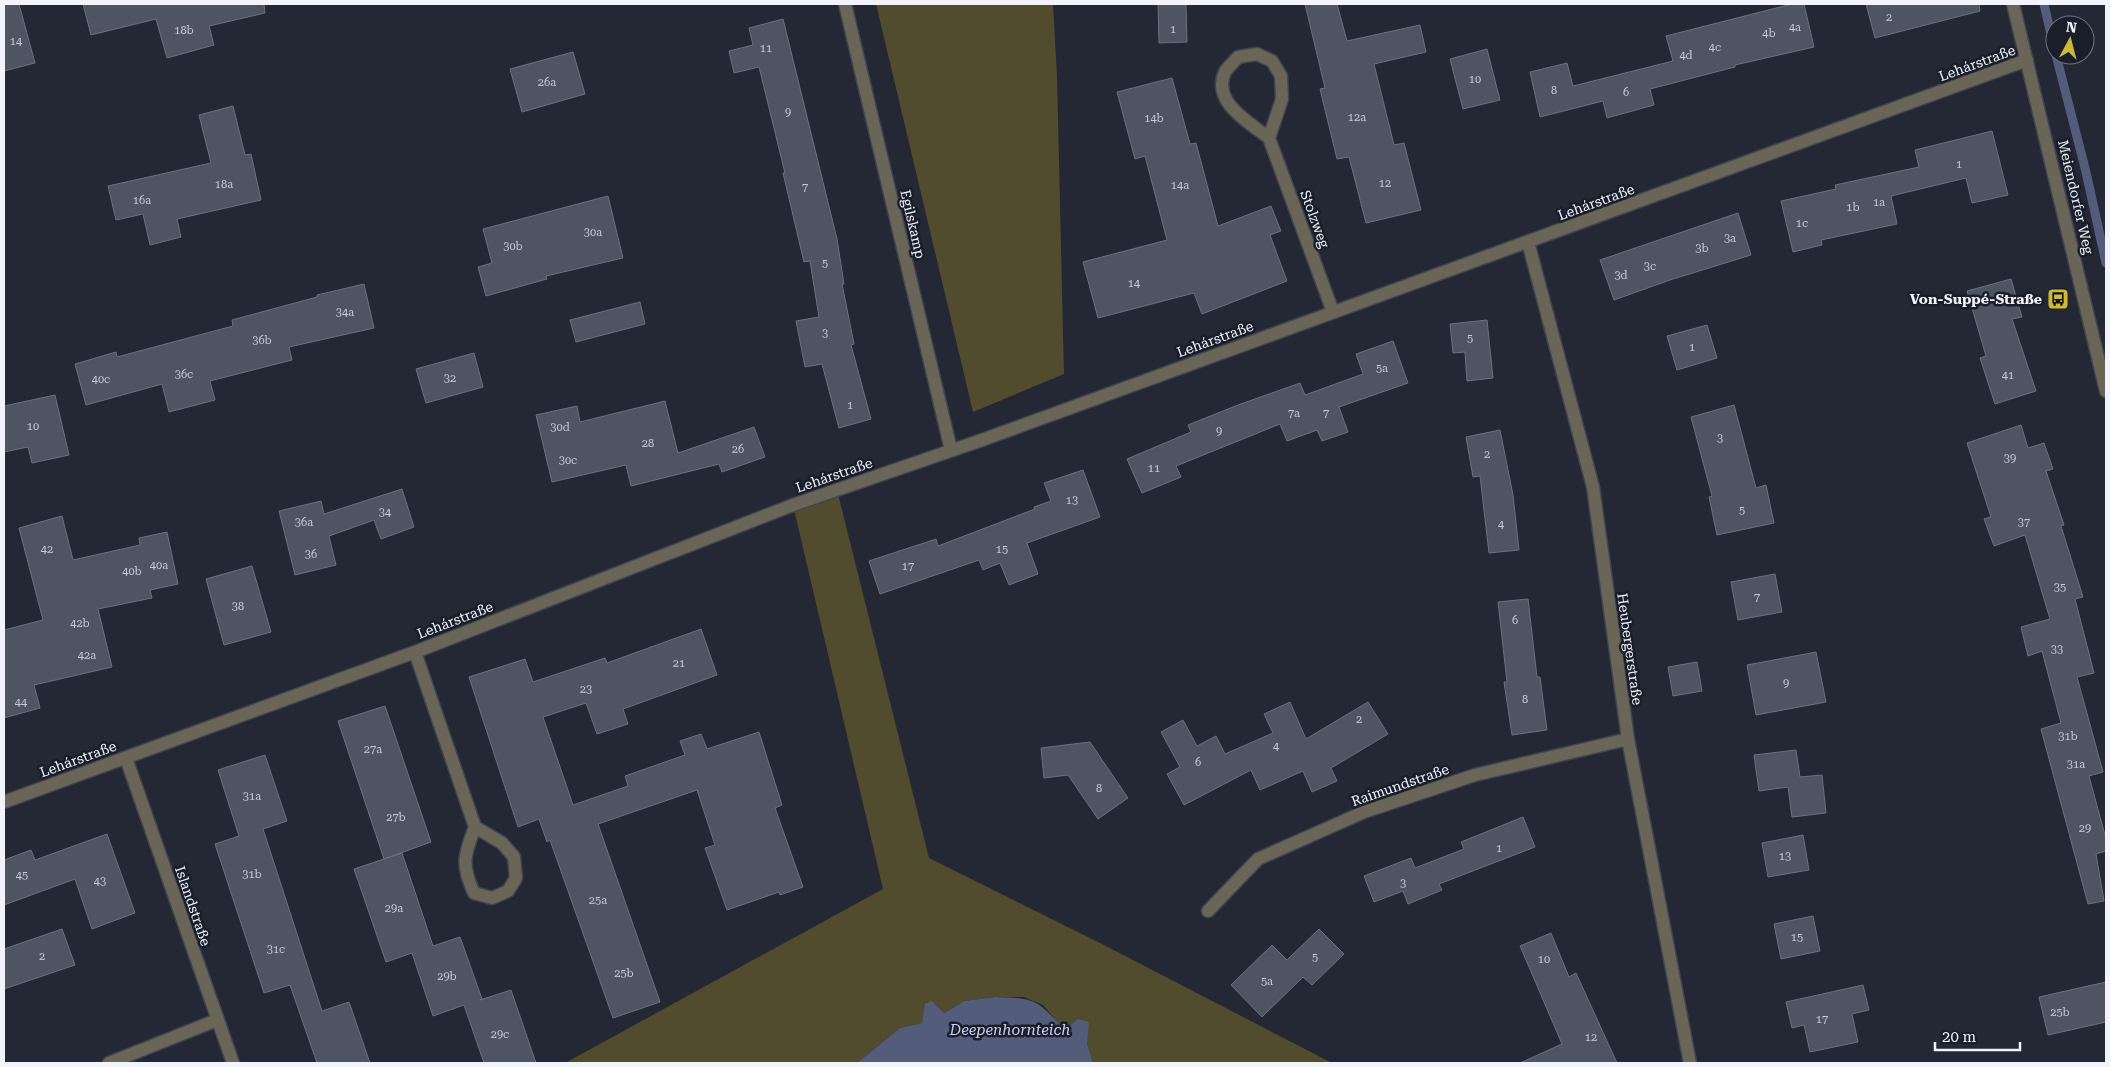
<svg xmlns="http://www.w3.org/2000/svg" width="2110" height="1067" viewBox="0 0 2110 1067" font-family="'Roboto Serif',serif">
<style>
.green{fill:#514c2e}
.water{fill:#545c7b}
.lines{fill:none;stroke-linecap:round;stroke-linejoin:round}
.stream{stroke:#545c7b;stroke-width:9}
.building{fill:#4f5462;stroke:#6c7180}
.minor-casing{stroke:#414450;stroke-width:15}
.tertiary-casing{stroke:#414450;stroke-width:15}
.minor{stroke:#696658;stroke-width:12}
.tertiary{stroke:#696658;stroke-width:12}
.labels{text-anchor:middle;stroke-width:5;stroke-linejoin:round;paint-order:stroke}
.number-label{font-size:11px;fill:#c8ccd6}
.street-label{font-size:14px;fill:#f1f4fd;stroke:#1a1e2a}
.poi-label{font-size:14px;font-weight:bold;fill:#f1f4fd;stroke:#1a1e2a;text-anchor:end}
.water-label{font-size:15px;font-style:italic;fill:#c9d3f5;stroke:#1a1e2a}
</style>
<rect width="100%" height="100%" fill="#242734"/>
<path class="green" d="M 876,4 L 1053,4 L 1057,76 L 1064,374 L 973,412 Z
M 837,490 L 929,858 L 1104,945 L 1332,1063 L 1093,1063 L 1087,1043 L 1065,1031 L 1043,1005 L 1024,997 L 995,997 L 964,1001 L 944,1013 L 932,1001 L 922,1023 L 900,1028 L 857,1063 L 565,1063 L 883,889 L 793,505 Z"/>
<path class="water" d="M 995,997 C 1037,998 1037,1000 1065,1030 L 1078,1019 L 1089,1022 L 1087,1043 L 1093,1063 L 857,1063 L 900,1028 L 922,1023 L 925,1004 L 932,1001 L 944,1013 L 964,1001 Z"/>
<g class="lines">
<path class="stream" d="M 2044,4 L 2055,52
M 2056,55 L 2086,172 L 2106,263"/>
</g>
<path class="building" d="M 4,4 L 19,4 L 35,63 L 4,71 Z
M 83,4 L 264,4 L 265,13 L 209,26 L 214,45 L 167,58 L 156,19 L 91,35 Z
M 1158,4 L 1186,4 L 1187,42 L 1159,43 Z
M 1305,4 L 1337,4 L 1347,41 L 1420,25 L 1426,52 L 1374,64 L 1394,145 L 1404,143 L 1421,210 L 1366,223 L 1349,157 L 1337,159 L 1320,89 L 1325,88 Z
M 1792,4 L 1804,4 L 1814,47 L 1735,65 L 1735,67 L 1650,89 L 1654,105 L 1607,118 L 1603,101 L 1540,117 L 1530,72 L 1567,63 L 1573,86 L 1673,61 L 1666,36 Z
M 1866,4 L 1979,4 L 1980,11 L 1875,38 Z
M 783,19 L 837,239 L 844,284 L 842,284 L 854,344 L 851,345 L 871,419 L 839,428 L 822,364 L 805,367 L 796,321 L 819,317 L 810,261 L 804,262 L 783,173 L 785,173 L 759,67 L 734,73 L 729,51 L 753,45 L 749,28 Z
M 1487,49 L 1500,100 L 1463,109 L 1450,59 Z
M 573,52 L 585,94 L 522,112 L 510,69 Z
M 1172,78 L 1190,144 L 1196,143 L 1218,226 L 1271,206 L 1281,231 L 1270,235 L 1287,281 L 1202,314 L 1194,293 L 1098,318 L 1083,262 L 1167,240 L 1145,156 L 1135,159 L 1117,92 Z
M 233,106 L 245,155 L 251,154 L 261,200 L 177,219 L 181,237 L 150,245 L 143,214 L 116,220 L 108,186 L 211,163 L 199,115 Z
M 1992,131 L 2008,195 L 1972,203 L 1966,178 L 1891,196 L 1897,224 L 1821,240 L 1822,245 L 1793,252 L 1781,201 L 1836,189 L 1835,185 L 1919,167 L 1915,150 Z
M 608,196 L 623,258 L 546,276 L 547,279 L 486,296 L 478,267 L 492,263 L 483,229 Z
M 1738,213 L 1751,255 L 1670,280 L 1614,300 L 1600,260 Z
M 2011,279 L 2022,317 L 2012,319 L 2036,391 L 1995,404 L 1980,358 L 1986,356 L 1967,291 Z
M 364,284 L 374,328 L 289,347 L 292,360 L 210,381 L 215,400 L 169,412 L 162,384 L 86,405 L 75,364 L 116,352 L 117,357 L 233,326 L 232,320 L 317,297 L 317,295 Z
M 640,302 L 645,324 L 576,342 L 570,320 Z
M 1487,320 L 1493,378 L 1467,381 L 1465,352 L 1453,353 L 1450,324 Z
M 1707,325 L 1717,358 L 1677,370 L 1667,336 Z
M 1393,341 L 1408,383 L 1339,407 L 1348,432 L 1322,441 L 1317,430 L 1287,441 L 1280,424 L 1176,466 L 1181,477 L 1142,493 L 1127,459 L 1191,432 L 1188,425 L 1238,405 L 1300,383 L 1305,395 L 1363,374 L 1356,354 Z
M 474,353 L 483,387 L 426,403 L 416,369 Z
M 55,395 L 69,455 L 32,463 L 28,447 L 4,452 L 4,406 Z
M 665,401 L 678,453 L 754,427 L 765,457 L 722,472 L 719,464 L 631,486 L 626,465 L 552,482 L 536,415 L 577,406 L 580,422 Z
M 1734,405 L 1756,488 L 1766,485 L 1774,523 L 1717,535 L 1709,497 L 1712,496 L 1691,417 Z
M 2021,425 L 2028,448 L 2044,443 L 2053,469 L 2046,471 L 2064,525 L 2061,526 L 2083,597 L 2075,599 L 2094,673 L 2077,677 L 2103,772 L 2089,776 L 2106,839 L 2106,851 L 2096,854 L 2104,901 L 2088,904 L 2041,729 L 2061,723 L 2042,651 L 2028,656 L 2021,627 L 2050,619 L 2025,535 L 1994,546 L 1984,519 L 1991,517 L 1967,443 Z
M 1500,430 L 1513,495 L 1519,550 L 1489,553 L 1480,476 L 1473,477 L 1466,437 Z
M 1083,470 L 1100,517 L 1027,543 L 1038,574 L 1009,585 L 1000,563 L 983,570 L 979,560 L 880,594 L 869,561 L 936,539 L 938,546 L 1035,509 L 1034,507 L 1051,501 L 1044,483 Z
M 402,489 L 414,527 L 381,539 L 374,520 L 329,536 L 336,565 L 295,575 L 279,511 L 321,501 L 324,514 Z
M 62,516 L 73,560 L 140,545 L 139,538 L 167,532 L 178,584 L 150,590 L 152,598 L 98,609 L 112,667 L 34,685 L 40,708 L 4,718 L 4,630 L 43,620 L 19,528 Z
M 252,566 L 271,632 L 224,645 L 206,579 Z
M 1775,574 L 1782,612 L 1738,620 L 1731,582 Z
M 1528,599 L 1537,677 L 1540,677 L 1547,730 L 1512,735 L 1504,682 L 1507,682 L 1498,602 Z
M 701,629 L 717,675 L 623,709 L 628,724 L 597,734 L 586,703 L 543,717 L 573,805 L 628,786 L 625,776 L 685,755 L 680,741 L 701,734 L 707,749 L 759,732 L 782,805 L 775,808 L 803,887 L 780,895 L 779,892 L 727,910 L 705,848 L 715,845 L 697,790 L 598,824 L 660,1002 L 613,1018 L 550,840 L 547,842 L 539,819 L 518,827 L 469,677 L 525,659 L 533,682 L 605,658 L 607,663 Z
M 1816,652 L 1826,702 L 1756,715 L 1747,665 Z
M 1697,662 L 1702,691 L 1673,696 L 1668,667 Z
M 1290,702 L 1306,739 L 1368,702 L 1388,734 L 1331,768 L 1337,781 L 1312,792 L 1303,771 L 1260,790 L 1251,770 L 1184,805 L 1167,774 L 1180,767 L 1161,732 L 1183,720 L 1197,746 L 1216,736 L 1225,754 L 1273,733 L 1264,714 Z
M 385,706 L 431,842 L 384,859 L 338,721 Z
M 1090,742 L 1128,798 L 1098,819 L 1068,775 L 1044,778 L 1041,748 Z
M 1796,750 L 1800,777 L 1822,775 L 1826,813 L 1792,817 L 1788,787 L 1759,791 L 1754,755 Z
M 265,755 L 287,821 L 263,829 L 322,1011 L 349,1002 L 370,1063 L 317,1063 L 290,985 L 264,993 L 215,844 L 239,836 L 218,770 Z
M 1523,817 L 1535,847 L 1439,884 L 1442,890 L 1408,904 L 1403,891 L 1374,902 L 1364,876 L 1411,858 L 1415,868 L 1464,849 L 1461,842 Z
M 107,834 L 135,913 L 92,929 L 75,879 L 4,905 L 4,860 L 31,850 L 35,860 Z
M 1803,835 L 1809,870 L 1768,877 L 1762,843 Z
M 402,853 L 433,946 L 460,937 L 482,999 L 480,1000 L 511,990 L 536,1063 L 484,1063 L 464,1005 L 433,1016 L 412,953 L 386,962 L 354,869 Z
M 1813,916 L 1820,951 L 1781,959 L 1774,924 Z
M 62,929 L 75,965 L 4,989 L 4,949 Z
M 1319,929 L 1344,954 L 1312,985 L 1303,977 L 1262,1017 L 1231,985 L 1272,945 L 1287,960 Z
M 1551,933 L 1569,977 L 1576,973 L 1617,1063 L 1520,1063 L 1562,1044 L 1520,946 Z
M 2106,982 L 2106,1022 L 2048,1035 L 2039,997 Z
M 1863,985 L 1869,1010 L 1852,1014 L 1858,1042 L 1810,1052 L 1804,1025 L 1792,1028 L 1786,1002 Z"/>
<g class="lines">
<g class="minor-casing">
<path id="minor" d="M 845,4 L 951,450
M 1269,138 C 1250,123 1211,102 1225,72 C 1228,67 1234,62 1238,57 L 1257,54 L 1272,61 L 1281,76 L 1282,99 L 1269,138 L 1333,312
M 1528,242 L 1593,487 L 1628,739 L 1690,1063
M 415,652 L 475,827 C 464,855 461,865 474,893 L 492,898 L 508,891 L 516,878 L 514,857 L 502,843 L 475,827
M 126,758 L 233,1063
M 4,802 L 415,652 L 793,505 L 982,440 L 2027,60
M 1208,911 L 1258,859 L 1364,812 L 1475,775 L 1628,739
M 109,1063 L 217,1020"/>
</g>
<g class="tertiary-casing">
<path id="tertiary" d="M 2013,4 L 2106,391"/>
</g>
<use href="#minor" class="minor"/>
<use href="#tertiary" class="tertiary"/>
</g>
<defs>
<g id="bus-square" transform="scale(1.125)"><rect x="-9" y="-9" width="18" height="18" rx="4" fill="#cdb938" stroke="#1a1e2a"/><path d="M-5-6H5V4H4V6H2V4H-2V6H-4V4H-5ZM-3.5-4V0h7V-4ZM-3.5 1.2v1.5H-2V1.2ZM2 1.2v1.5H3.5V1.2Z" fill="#111"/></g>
</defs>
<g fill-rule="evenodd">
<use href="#bus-square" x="2058" y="299"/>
</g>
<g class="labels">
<g class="number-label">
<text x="1889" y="21">2</text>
<text x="1795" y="31">4a</text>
<text x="1173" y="33">1</text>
<text x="184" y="34">18b</text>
<text x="1769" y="37">4b</text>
<text x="16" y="45">14</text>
<text x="1715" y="51">4c</text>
<text x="766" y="52">11</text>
<text x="1686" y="59">4d</text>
<text x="1475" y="83">10</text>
<text x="547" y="86">26a</text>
<text x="1554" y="94">8</text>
<text x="1626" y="96">6</text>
<text x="788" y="116">9</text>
<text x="1357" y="121">12a</text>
<text x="1154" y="122">14b</text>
<text x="1959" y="168">1</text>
<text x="1385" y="187">12</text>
<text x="224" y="188">18a</text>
<text x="1180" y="189">14a</text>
<text x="805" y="191">7</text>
<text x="142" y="204">16a</text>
<text x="1879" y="206">1a</text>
<text x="1853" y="211">1b</text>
<text x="1802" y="227">1c</text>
<text x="593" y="236">30a</text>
<text x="1730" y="242">3a</text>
<text x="513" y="250">30b</text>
<text x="1702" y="252">3b</text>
<text x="825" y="267">5</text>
<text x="1650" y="270">3c</text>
<text x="1621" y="279">3d</text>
<text x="1134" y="287">14</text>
<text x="345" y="316">34a</text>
<text x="825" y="337">3</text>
<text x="1470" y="342">5</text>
<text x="262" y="344">36b</text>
<text x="1692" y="351">1</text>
<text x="1382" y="372">5a</text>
<text x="184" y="378">36c</text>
<text x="2008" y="379">41</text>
<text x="450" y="382">32</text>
<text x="101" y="383">40c</text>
<text x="850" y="409">1</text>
<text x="1294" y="417">7a</text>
<text x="1326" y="417">7</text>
<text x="33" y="430">10</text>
<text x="560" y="431">30d</text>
<text x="1219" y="435">9</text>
<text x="1720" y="442">3</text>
<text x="648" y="447">28</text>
<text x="738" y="453">26</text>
<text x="1487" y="458">2</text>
<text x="2010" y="462">39</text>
<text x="568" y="464">30c</text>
<text x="1154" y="472">11</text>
<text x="1072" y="504">13</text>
<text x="1742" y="514">5</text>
<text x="385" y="516">34</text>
<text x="304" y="526">36a</text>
<text x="2024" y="526">37</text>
<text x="1501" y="528">4</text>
<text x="47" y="553">42</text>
<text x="1002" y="553">15</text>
<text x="311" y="558">36</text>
<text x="159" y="569">40a</text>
<text x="908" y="570">17</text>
<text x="132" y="575">40b</text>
<text x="2060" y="591">35</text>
<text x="1757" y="601">7</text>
<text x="238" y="610">38</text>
<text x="1515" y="624">6</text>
<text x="80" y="627">42b</text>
<text x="2057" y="653">33</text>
<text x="87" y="659">42a</text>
<text x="679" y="667">21</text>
<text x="1786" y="687">9</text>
<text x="586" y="693">23</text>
<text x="1525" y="703">8</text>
<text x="21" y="706">44</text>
<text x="1359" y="723">2</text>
<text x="2068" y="740">31b</text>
<text x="1276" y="750">4</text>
<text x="373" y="753">27a</text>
<text x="1198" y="766">6</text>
<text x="2076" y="768">31a</text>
<text x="1099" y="792">8</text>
<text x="252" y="800">31a</text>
<text x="396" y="821">27b</text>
<text x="2085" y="832">29</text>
<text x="1499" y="852">1</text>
<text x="1785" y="860">13</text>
<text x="252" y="878">31b</text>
<text x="22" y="879">45</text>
<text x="100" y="885">43</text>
<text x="1403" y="887">3</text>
<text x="598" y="904">25a</text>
<text x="394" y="912">29a</text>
<text x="1797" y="941">15</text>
<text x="276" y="953">31c</text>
<text x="42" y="960">2</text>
<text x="1315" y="961">5</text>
<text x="1544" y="963">10</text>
<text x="624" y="977">25b</text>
<text x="447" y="980">29b</text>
<text x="1267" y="985">5a</text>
<text x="2060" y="1016">25b</text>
<text x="1822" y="1023">17</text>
<text x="500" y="1038">29c</text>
<text x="1591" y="1041">12</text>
</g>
<g class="street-label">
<text transform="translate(1977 63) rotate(-20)" y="5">Lehárstraße</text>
<text transform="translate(2076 197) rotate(77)" y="5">Meiendorfer Weg</text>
<text transform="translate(1596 202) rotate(-20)" y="5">Lehárstraße</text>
<text transform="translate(1315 219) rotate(70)" y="5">Stolzweg</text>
<text transform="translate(913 224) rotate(77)" y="5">Egilskamp</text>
<text transform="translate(1215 339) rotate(-20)" y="5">Lehárstraße</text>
<text transform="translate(834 475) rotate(-19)" y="5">Lehárstraße</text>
<text transform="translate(455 620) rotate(-21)" y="5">Lehárstraße</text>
<text transform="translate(1630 649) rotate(82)" y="5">Heubergerstraße</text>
<text transform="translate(78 759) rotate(-20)" y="5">Lehárstraße</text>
<text transform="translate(1400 785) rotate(-19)" y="5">Raimundstraße</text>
<text transform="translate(193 906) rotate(71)" y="5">Islandstraße</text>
</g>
<g class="poi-label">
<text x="2042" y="304">Von-Suppé-Straße</text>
</g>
<g class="water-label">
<text x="1010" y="1035">Deepenhornteich</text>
</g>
</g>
<rect width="2110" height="1067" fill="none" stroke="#f1f4fd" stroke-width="10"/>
<g transform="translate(2070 40) rotate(7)"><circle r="24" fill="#1a1e2a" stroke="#70747e"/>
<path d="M0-4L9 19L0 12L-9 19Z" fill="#cdb938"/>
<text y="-8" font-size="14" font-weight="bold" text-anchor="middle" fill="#f1f4fd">N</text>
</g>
<path d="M1935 1042v8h85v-8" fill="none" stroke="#f1f4fd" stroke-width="2.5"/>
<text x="1942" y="1042" font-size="15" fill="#f1f4fd" stroke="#1a1e2a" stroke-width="4" paint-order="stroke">20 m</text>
</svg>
